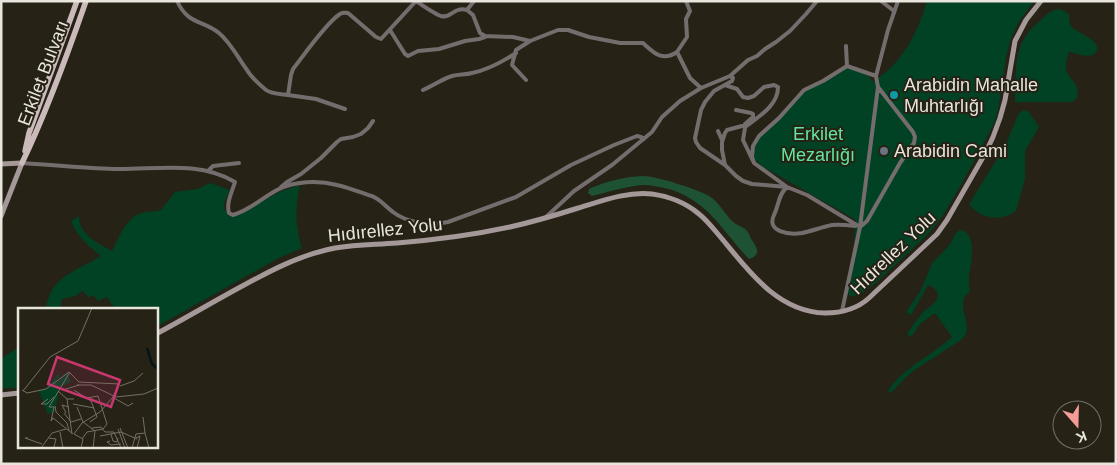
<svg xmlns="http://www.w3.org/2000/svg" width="1117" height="465" viewBox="0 0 1117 465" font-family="Arial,sans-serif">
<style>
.green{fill:#014225}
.forest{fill:#1d5235}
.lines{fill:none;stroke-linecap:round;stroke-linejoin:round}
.street{stroke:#756d6d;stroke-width:4}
.secondary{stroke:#a59898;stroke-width:5}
.primary{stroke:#cababa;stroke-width:5.5}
.culture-dot{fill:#0f9aa8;stroke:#262216;stroke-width:2}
.worship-dot{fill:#6b7280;stroke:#262216;stroke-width:2}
.labels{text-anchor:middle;stroke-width:4;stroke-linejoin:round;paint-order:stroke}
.street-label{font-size:18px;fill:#e8e5dd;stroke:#262216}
.poi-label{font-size:18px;fill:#e8e5dd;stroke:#262216;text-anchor:start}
.park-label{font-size:18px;fill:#62e69e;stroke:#262216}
.inset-river{fill:none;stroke:#041519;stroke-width:2.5}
.inset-road{fill:none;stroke:#747066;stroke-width:1}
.view{fill:#c8376e;fill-opacity:0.15;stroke:#c8376e;stroke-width:2.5}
.inset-edge{fill:none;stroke:#e8e5dd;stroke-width:2.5}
</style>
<rect width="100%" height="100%" fill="#262216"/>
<path class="green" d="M 927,1 L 1034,1 L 1018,23 L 1010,41 L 1006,58 L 998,111 L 994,124 L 961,185 L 942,217 L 929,233 L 876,283 L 860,294 L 852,297 L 849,295 L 848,292 L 852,271 L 856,220 L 760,165 L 752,156 L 753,142 L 801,92 L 848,67 L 869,76 L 872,82 C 902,64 917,34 927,1 Z
M 1059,9 L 1064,11 L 1069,14 C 1069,18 1069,22 1071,26 C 1076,33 1104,41 1096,52 C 1091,60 1076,53 1069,52 C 1066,59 1064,69 1069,76 C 1076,85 1079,85 1077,98 L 1072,102 L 1015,102 C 1016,79 1013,52 1028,33 C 1031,29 1035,25 1039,22 C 1045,16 1050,10 1059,9 Z
M 1024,110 L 1029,112 L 1039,127 L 1025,151 L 1025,179 L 1016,211 C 1000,222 981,219 969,204 L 1005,146 L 1019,113 Z
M 210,183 L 230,190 C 226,199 220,208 229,214 L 239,214 L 279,192 L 300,185 C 295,207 295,227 302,248 L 277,259 L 156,327 L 156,309 L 115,309 L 107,297 L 98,301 L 93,295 L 89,298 L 83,291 L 75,296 L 62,299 L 60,309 L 46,309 C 50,276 77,271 101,256 C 87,244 79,239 71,221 L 79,216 C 79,235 98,243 112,251 C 120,236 126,216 145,212 C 150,211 155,212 161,210 L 175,192 L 197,189 Z
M 960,230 C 979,232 970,267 969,278 C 969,283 969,286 970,291 C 951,306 978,325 961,340 L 913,371 L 902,381 L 891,393 L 888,391 C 899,374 914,365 930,354 C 937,349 945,343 952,337 L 935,313 L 920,324 L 911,337 L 907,334 C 912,326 918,318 924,311 C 928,308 934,304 936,300 C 941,293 934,287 928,285 L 911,315 L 906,312 L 921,290 L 932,263 L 942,253 L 950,244 L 956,233 Z
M 19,347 L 19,388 L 1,388 L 1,359 Z"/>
<path class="forest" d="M 643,176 C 656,176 697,189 709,196 C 719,202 724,213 732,221 C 736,225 741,226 745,229 C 748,231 750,236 751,239 C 757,247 762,255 749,259 C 723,232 710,203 672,190 C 662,187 652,185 641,185 C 624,187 608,192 592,196 L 588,193 L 589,189 C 606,181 624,177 643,176 Z"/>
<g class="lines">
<path class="street" d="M 177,1 C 189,26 202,19 219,33 C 231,43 238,58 247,70 C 251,77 260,85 266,90 C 271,94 281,94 288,95 L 291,75 L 293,69 C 304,55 326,23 340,14 C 344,12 344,13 348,13 L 376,37 L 381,39 L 416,1
M 416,1 C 422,5 435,14 441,16 C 451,19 454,6 467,10 L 473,15 L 480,33 L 485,36 L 513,37 L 530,41 L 558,30 L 568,30 L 589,37 L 610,41 L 620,43 L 643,43 C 654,53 662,62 677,52
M 686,1 L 690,11 L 686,19 L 687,37 L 677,52 L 690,78 L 701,88
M 881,1 L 894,11
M 467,10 L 474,1
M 390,30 L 405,54 L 408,56 L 418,51 L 439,49 L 465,41 L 479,39 L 485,37
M 846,46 L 847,66
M 526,80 L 512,65 L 516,50 L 530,41
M 725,85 L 737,89 L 743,97 L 748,98 L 754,96 L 764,87 L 774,85 L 778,87 C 778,106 758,117 745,127
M 423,90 C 433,86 442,79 452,76 C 459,74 465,75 472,73 C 488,70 502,62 516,53
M 288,95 L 316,99 L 345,109
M 736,110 L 751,113 L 753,114 L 753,117 L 745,124
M 718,131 L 722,140
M 753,161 L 743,140 L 745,128 L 744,126 L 742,126 L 727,130 L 725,133 L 722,142 L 722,150 L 725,165 L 736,176 L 743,181 L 752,184 L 787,187 L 807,195 L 860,227
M 22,163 C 53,165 84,168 114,169 C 155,170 198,160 235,182 C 232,192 226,203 229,213 L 233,215 C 250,210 262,198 277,190 C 294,181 318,180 337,185 C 350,188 362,193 374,197 C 382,201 386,207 393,212 C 407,223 431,226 448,222 L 516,197 L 571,165 L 614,145 L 637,136 L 641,137 L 644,139
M 725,165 L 700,148 L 696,142 L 695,138 L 701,110 L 705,102 L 714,91 L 732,81 L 733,78 L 730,76
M 208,171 L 213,166 L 239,163
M 281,187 L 287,182 L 301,174 L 321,158 L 337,142 L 341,139 L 353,137 L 361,134 L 368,128 L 373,121
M 787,187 L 754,163 L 752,157 L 753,146 L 759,136 L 779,118 L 804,90 L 823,81 L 847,66 L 876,76
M 787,187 C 778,195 779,205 774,215 C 766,232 789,235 802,233 C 812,231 822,227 832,225 C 840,224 847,225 855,226
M 546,217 L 574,191 L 612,165 L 652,132 L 662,117 L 680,101 L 701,88 L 730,76 L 748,60 L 757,56 L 765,49 L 776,42 L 790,31 L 806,14 L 817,1
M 860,227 L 878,87
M 842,311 L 860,227 L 867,221 L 900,163 L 914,143 L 915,137 L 913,132 L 878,87 L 876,76 L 888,30 L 898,1"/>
<path class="secondary" d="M 1,164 L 22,163 L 1,216
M 156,334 C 186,318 216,300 246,284 C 272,270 297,257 326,250 C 349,244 373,245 397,243 C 435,240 473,235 510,227 C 532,222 553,216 575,209 C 599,202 626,191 652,194 C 668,196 686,203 699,214 C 708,221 715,231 723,240 C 750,273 779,312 825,313 C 841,313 857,309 869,298 L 937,234 L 947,220 L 986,152 L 993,137 L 1000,118 L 1005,100 L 1015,41 L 1026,20 L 1041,1
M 1,395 L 19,393"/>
<path class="primary" d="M 25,151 L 29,133 L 77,1
M 22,163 C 47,111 67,56 86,1"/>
</g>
<circle class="culture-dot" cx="894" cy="95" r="5"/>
<circle class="worship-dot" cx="884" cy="151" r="5"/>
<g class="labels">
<g class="street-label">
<text transform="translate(43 73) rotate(-69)" y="6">Erkilet Bulvarı</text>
<text transform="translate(385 230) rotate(-6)" y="6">Hıdırellez Yolu</text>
<text transform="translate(893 253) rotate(-44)" y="6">Hıdrellez Yolu</text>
</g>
<g class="poi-label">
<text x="904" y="91">Arabidin Mahalle<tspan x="904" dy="21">Muhtarlığı</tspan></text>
<text x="894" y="157">Arabidin Cami</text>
</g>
<g class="park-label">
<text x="818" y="140">Erkilet<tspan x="818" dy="21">Mezarlığı</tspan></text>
</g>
</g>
<g transform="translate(18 308)">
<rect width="140" height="140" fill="#262216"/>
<path d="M 49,64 L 53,74 L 40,80 L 40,90 L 35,104 L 30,106 L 21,83 L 28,81 L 40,66 L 42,67 L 37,74 Z" fill="#014225"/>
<path class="inset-river" d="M 129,40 L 134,56 L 140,61"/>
<path class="inset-road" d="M 52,64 L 31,99 L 36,99 L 33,113 L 35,110 L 55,126M 59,77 L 73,77 L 98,89 L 126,86 L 140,80M 102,78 L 116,73 L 125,65M 42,80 L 45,82 L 61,77M 4,82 L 9,85 L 28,81 L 51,64 L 61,74 L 101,76 L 95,89M 56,82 L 73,93 L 79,109 L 72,114M 5,83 L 32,49 L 60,33 L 74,0M 40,83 L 49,91 L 56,91M 96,90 L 110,98 L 115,95M 30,91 L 23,96 L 29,96 L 36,89M 49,91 L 54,126M 55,96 L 76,100M 37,98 L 38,104 L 49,115 L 51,123M 59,99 L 65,114 L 77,123 L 75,140M 46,105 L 53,114 L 63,111M 48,105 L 44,97 L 51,99M 74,120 L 83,119 L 87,124 L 96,124 L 103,140M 102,120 L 110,140M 100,121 L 107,140M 42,124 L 45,140M 127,125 L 131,140M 56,126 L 65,131 L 63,140M 56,126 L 64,115 L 82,104 L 95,89M 93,126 L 95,133 L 99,134 L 100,130M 82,128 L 103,124 L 119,131M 10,130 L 7,130 L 24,136M 31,130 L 38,131 L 36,139M 118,130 L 122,128 L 119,140M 64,131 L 69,124 L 85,121 L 89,116 L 80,88 L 69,90M 92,133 L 89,134 L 93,137 L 103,136M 23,140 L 34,125 L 48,121M 114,140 L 118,126 L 127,125 L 125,109"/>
<path class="view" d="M 39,49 L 102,72 L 93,99 L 30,76 Z"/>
<rect width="140" height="140" class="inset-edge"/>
</g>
<rect width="1117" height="465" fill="none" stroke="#e8e5dd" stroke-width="5"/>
<g transform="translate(1077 425) rotate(160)"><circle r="24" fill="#262216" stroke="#747066"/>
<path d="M0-4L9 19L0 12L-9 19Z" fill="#f59b98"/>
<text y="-8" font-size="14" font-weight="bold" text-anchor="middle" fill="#e8e5dd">K</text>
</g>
</svg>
